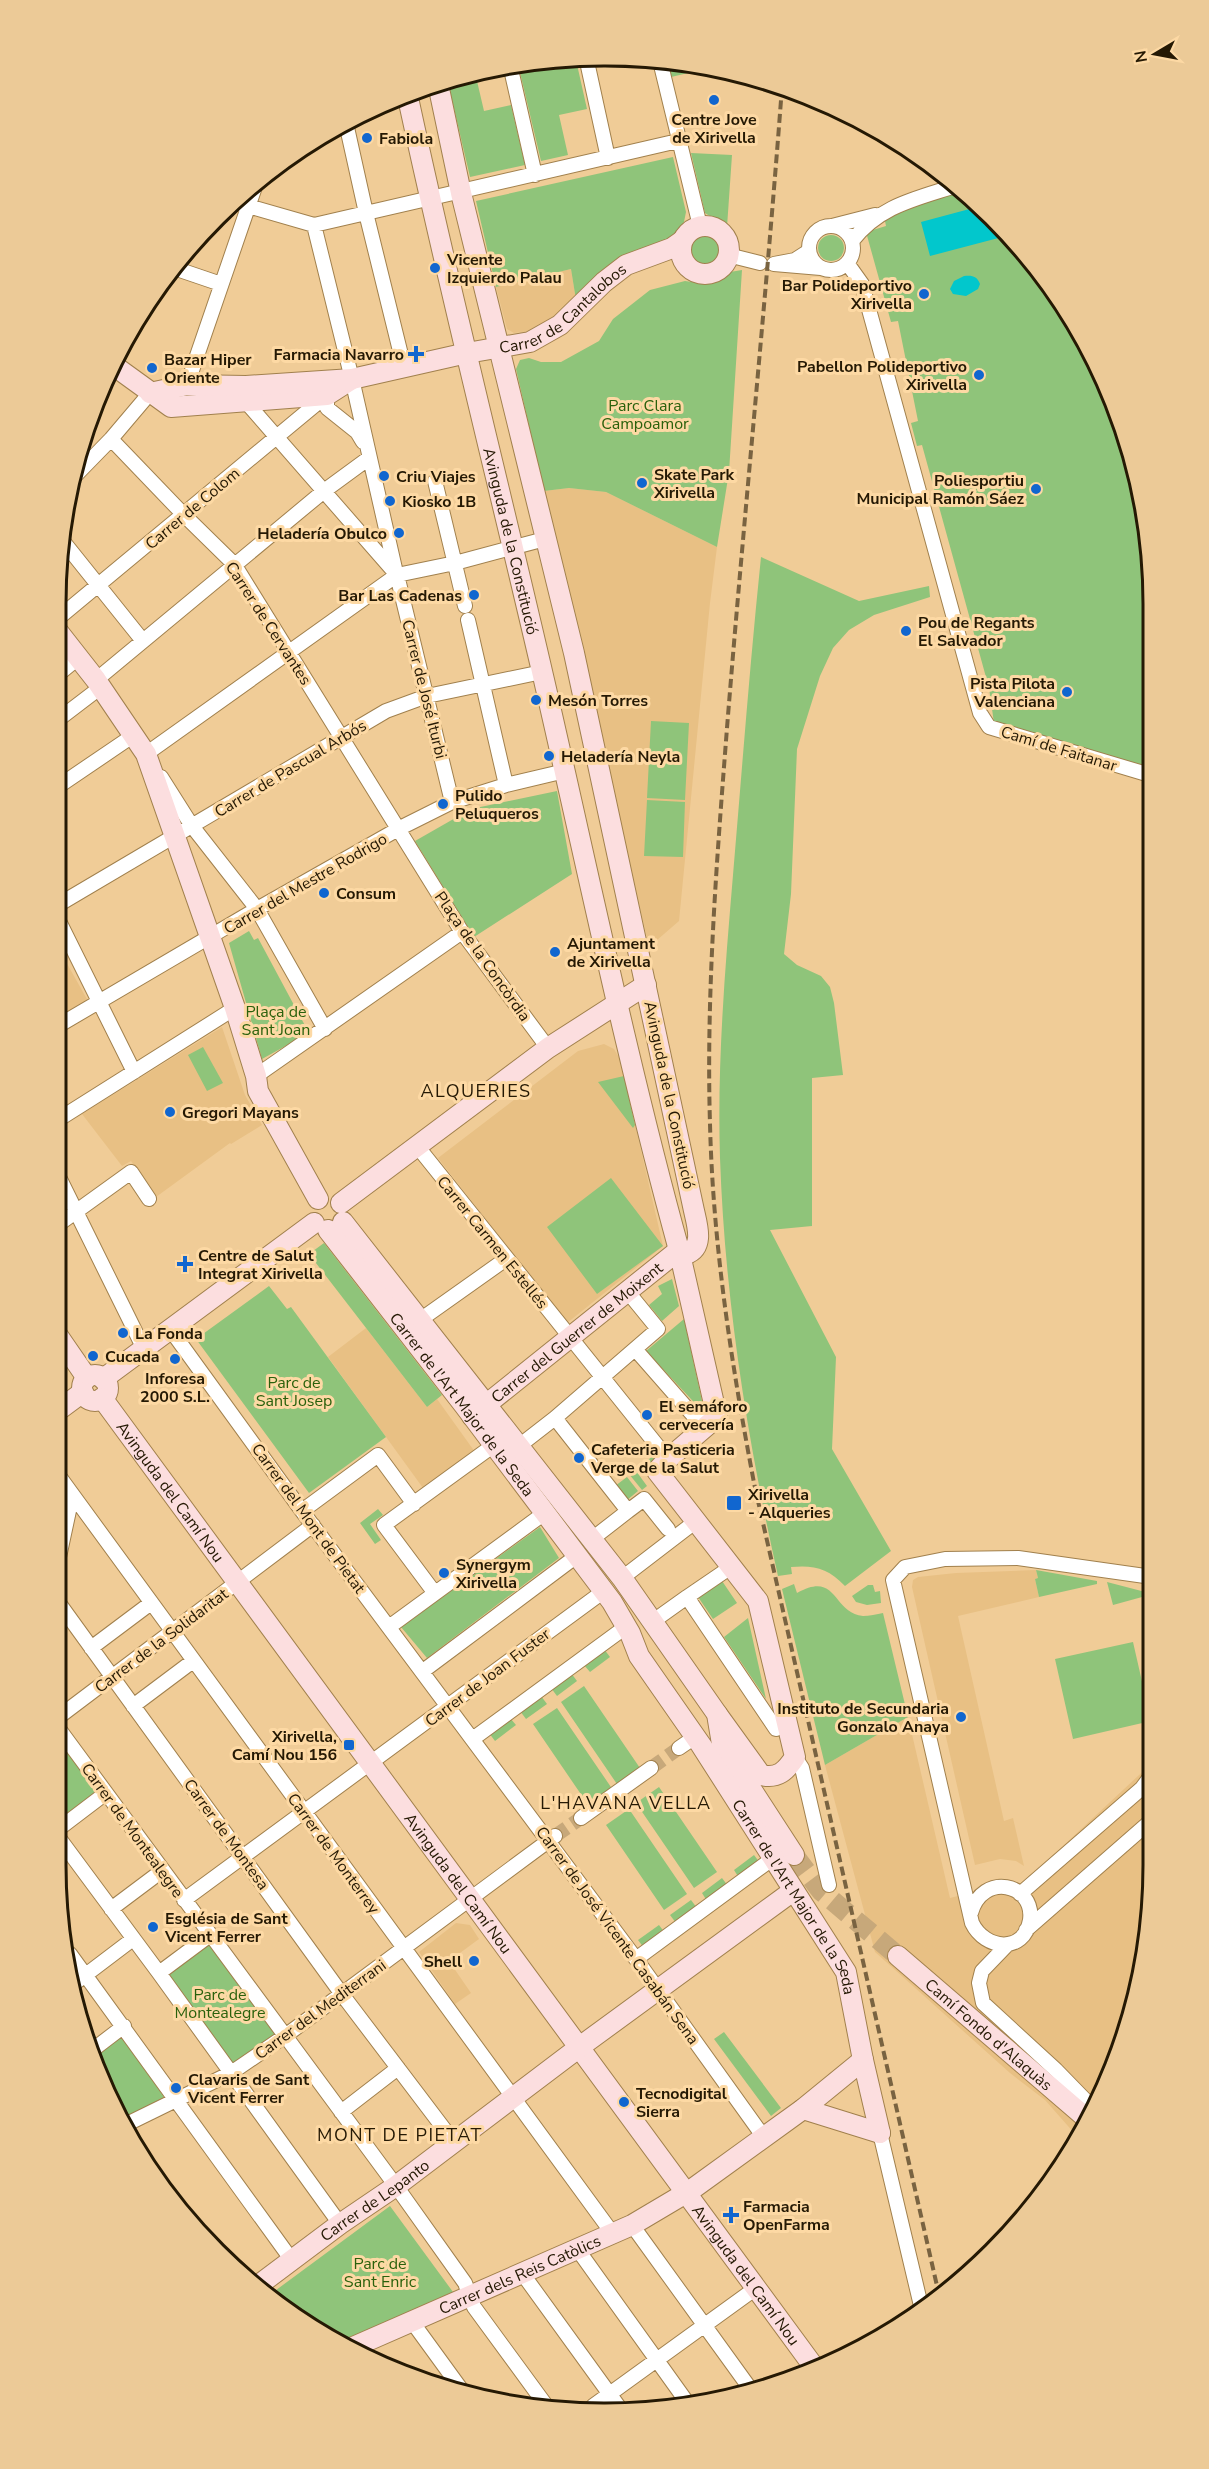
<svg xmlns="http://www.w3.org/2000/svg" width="1209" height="2469" viewBox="0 0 1209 2469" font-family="'Nunito Sans',sans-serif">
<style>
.built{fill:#e8c084}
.green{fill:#8fc47a}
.water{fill:#02c7cc}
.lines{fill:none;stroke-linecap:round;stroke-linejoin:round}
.street-tunnel{stroke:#c7a87a;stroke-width:14;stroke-dasharray:14 7;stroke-linecap:butt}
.secondary-tunnel{stroke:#c7a87a;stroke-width:20;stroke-dasharray:20 10;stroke-linecap:butt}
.street-casing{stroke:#a1804d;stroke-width:16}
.secondary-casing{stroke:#a1804d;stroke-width:22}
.street{stroke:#fff;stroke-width:14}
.secondary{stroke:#fcdedf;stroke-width:20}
.rail{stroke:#796341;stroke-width:4;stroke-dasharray:9 4.5;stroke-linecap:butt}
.poi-dot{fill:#1166cf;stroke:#fdd9a4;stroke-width:2}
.labels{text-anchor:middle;stroke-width:6;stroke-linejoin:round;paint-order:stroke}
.poi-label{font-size:16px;font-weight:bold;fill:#251904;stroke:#fdd9a4;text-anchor:start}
.street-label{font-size:16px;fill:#251904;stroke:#fdd9a4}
.park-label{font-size:16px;fill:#2a610c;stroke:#fdd9a4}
.neighbourhood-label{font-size:18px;letter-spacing:1.5px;fill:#251904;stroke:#fdd9a4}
.rim{fill:none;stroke:#251904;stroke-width:3}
</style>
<rect width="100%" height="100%" fill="#f0cc97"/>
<path class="built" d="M 571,269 L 576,300 L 561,314 L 530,331 L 514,333 L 507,329 L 496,287 Z
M 569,488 L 606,492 L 717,547 L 710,603 L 679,921 L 649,947 L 544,491 Z
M 56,944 L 88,1001 L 66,1014 L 56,995 Z
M 222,1027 L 245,1095 L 262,1125 L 231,1144 L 230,1143 L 156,1197 L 131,1161 L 122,1166 L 82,1114 Z
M 604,1044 L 614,1049 L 620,1059 L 663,1246 L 567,1323 L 438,1158 L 578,1051 Z
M 366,1328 L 427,1407 L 437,1399 L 475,1452 L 423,1488 L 328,1357 Z
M 1036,1570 L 1038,1578 L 1035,1579 L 1039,1597 L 958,1616 L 1004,1821 L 1013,1818 L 1024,1866 L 1016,1861 L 1000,1859 L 975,1865 L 912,1587 L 913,1580 L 918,1577 L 956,1573 Z
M 908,1717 L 950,1898 L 977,1891 L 999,1878 L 1019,1887 L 1153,1762 L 1153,1865 L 1143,1972 L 1112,2075 L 1075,2134 L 1045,2100 L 1010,2073 L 875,1952 L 825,1765 Z
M 456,1923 L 470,1925 L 479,1939 L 449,1961 L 471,1993 L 455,2004 L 419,1952 Z"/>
<path class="green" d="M 576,60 L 587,109 L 559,115 L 568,155 L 541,161 L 518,64 L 547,61 L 548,66 Z
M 668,62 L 712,66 L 714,67 L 671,77 Z
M 477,81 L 484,111 L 511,105 L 525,165 L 470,177 L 449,87 Z
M 691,153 L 732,155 L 727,227 L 705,213 Z
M 673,157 L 686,212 L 684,222 L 675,236 L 662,242 L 636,250 L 612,263 L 599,273 L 576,300 L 571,269 L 496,287 L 476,201 Z
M 959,190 L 1040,270 L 1112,394 L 1149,533 L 1150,770 L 994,723 L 989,688 L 922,445 L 917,446 L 911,423 L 918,421 L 898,321 L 891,322 L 866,232 L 886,226 L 884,216 Z
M688 249a16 16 0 1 1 32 0a16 16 0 1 1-32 0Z
M818 248a13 13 0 1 1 26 0a13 13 0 1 1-26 0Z
M 742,270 L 729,472 L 717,547 L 606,492 L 569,488 L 544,491 L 516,369 L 520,360 L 529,358 L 541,362 L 561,362 L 599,341 L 613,319 L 650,290 L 685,281 L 706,284 L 717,280 L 730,272 Z
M 761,557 L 859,601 L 929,586 L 930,597 L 874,615 L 849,630 L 833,648 L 820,676 L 797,749 L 791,894 L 784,954 L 797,965 L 821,976 L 830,987 L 834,1003 L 843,1075 L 812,1078 L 812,1226 L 770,1230 L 836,1357 L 832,1449 L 891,1551 L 845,1586 C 828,1568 814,1565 791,1567 L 792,1574 L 778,1576 C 747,1438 725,1300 720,1158 C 717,1064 725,969 733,875 C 742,769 750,663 761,557 Z
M 651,721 L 689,723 L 685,800 L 647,798 Z
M 557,791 L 572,874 L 474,937 L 415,841 L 471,809 Z
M 647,800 L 685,802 L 683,857 L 644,856 Z
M 249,931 L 254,940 L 258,938 L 309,1033 L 262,1059 L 229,943 Z
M 203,1047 L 223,1083 L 207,1091 L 188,1055 Z
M 624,1076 L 635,1125 L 633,1128 L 598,1082 Z
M 611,1178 L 663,1246 L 597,1294 L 547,1227 Z
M 324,1243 L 442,1395 L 427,1407 L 309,1254 Z
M 672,1279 L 679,1306 L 662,1321 L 649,1305 L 662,1294 L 658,1286 Z
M 269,1286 L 287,1309 L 291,1307 L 386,1437 L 309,1493 L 196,1339 Z
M 684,1319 L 704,1410 L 705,1414 L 646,1351 Z
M 653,1456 L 657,1462 L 639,1475 L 647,1486 L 642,1490 L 629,1474 Z
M 627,1477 L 638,1491 L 626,1501 L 615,1486 Z
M 378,1509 L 383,1515 L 370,1524 L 381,1540 L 375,1544 L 360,1523 Z
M 540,1527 L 559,1558 L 427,1658 L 401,1627 Z
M 1036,1570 L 1097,1581 L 1097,1584 L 1039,1597 L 1035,1579 L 1038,1578 Z
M 720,1578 L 737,1603 L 713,1619 L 696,1594 Z
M 1107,1582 L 1153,1594 L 1113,1605 Z
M 794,1584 L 797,1593 C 838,1570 832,1613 863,1616 C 869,1616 877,1614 883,1613 L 908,1717 L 825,1765 L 782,1589 Z
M 868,1585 L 873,1585 L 875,1592 L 880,1591 L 881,1603 L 867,1605 L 856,1602 L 852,1596 Z
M 748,1618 L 766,1699 L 724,1637 Z
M 1133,1642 L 1151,1721 L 1073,1739 L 1055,1659 Z
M 604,1649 L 610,1657 L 590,1672 L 584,1665 Z
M 571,1673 L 577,1681 L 557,1696 L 551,1688 Z
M 584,1686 L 642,1771 L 619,1787 L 561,1702 Z
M 541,1696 L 547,1704 L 526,1719 L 520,1711 Z
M 557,1708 L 615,1793 L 591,1809 L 533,1724 Z
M 510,1718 L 516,1725 L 495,1741 L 489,1733 Z
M 56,1733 L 98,1790 L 56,1822 Z
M 659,1787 L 717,1872 L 694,1888 L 636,1803 Z
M 629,1809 L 687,1894 L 664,1910 L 606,1825 Z
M 754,1855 L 760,1863 L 739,1878 L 734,1870 Z
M 722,1878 L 728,1886 L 707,1901 L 702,1893 Z
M 691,1900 L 697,1908 L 676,1923 L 670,1915 Z
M 659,1925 L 665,1933 L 644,1948 L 638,1940 Z
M 208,1940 L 276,2033 L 232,2066 L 164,1972 Z
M 81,2017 L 97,2039 L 87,2046 Z
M 724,2032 L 781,2108 L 771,2116 L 714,2039 Z
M 122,2036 L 164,2097 L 126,2118 L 92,2055 Z
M 390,2206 L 453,2292 L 338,2343 L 330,2340 L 268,2296 Z"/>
<path class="water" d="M 977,207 L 1006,236 L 930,256 L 921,222 Z
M 964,276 C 972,275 977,276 980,284 L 978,289 L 966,296 L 953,294 L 950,289 L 954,281 Z"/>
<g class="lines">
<path class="street-tunnel" d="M 651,1768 L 679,1748
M 555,1836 L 581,1818"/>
<path class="secondary-tunnel" d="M 794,1855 L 821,1891 L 898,1956"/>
<g class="street-casing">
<path id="street" d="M 586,57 L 608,158
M 660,61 L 700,226
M 510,65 L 535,175
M 346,123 L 366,213 L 404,367
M 234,202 L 314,225 L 678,141
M 314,225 L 352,379 L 396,573
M 832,226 L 875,215
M809 248a22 22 0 1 1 44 0a22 22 0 1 1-44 0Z
M 852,241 C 879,206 915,199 955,186
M 809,251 L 795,260 L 774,264 L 821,268
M 728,255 L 760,263
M 847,263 L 862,284 L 980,713 L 989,727 L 1150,775
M 174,268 L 221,284
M 187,385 L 256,184
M 327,395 L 327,408 L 357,432 L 363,442
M 246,402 L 397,575 L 452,802
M 111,439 L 184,515 L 234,564 L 462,932 L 548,1048
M 72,479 L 111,439 L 150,393
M 435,481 L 465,606
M 62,540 L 143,641
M 56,620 L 327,395
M 468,620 L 506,785
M 56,676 L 78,658
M 96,680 L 324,491 L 369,458
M 63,716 L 101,687
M 151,761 L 146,754 L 397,575 L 455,563 L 545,539
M 161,777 L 192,826 L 257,909 L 325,1029
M 56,788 L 134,735
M 56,906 L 386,711 L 427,696 L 542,672
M 56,915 L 134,1072
M 56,1027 L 257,909 L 400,828 L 452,802 L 506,785 L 565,771
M 256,1076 L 462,932
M 56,1121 L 235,1008
M 417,1146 L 668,1459
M 56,1171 L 144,1349
M 56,1226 L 131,1172 L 149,1199
M 420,1320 L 506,1259
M 170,1329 L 302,1511 L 636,1959 L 763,2136
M 635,1349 L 699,1422 L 707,1417
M 555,1418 L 658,1329 L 627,1291
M 519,1446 L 555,1418 L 628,1511 L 644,1499 L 668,1529
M 56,1472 L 613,2234
M 56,1504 L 71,1493
M 302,1511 L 378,1455 L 414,1504
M 592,1539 L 628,1511
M 56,1571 L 70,1506 L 71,1493
M 622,1578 L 695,1522
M 434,1592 L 384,1525 L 494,1445
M 687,1597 L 731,1567
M 56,1599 L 341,1993 L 454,2142
M 652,1622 L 687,1597 L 776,1729
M 389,1627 L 546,1512
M 91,1648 L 151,1603
M 423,1671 L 578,1555
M 133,1706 L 193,1661
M 56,1719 L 313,1525
M 56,1725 L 396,2186 L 465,2283 L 474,2307 L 545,2404
M 474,1738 L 627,1626
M 679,1748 L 695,1737
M 795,1757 L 802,1768 L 829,1885
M 581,1818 L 651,1768
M 56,1831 L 106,1793
M 56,1834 L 159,1973 L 340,2224
M 56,1861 L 68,1851
M 1020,1894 L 1142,1788 L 1153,1773
M 184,1900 L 604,1591
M 111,1909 L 163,1870
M 971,1913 C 982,1872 1035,1883 1030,1920 C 1024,1954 985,1950 972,1923 L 893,1580 L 905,1567 L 945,1559 L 1018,1558 L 1152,1577
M 1026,1930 L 1153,1819
M 1008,1944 L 982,1971 L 979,1983 L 983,2003 L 1056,2070 L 1092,2107
M 70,1954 L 291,2259
M 636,1959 L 772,1859
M 159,1973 L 210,1935
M 75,1983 L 133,1939
M 90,2052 L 124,2026
M 341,2112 L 398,2068
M 129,2123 L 231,2073 L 285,2036 L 555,1836
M 880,2133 L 922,2310
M 632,2225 L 749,2387
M 578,2250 L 689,2405
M 522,2273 L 619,2407
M 413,2323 L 461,2389
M 593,2406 L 756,2288"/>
</g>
<g class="secondary-casing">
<g id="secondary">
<path id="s1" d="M 407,93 C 449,290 499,485 544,680 C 588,871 627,1061 679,1250 L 686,1254 C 706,1247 696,1222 693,1206 L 574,653 L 461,193 L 438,84"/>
<circle cx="705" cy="250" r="24"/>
<path d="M 113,365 L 171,407 L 327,395 L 352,379"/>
<path id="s2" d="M 150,393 L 187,385 L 246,386 L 352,379 L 467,353 L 530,342 L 560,325 L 604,282 L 626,265 L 672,248 L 682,241"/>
<path d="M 56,629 L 96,680 L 146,754 L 235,1008 L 256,1076 L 258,1091 L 318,1199"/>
<path d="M 341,1203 L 548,1048 L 646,985"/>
<path d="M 343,1222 L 622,1578 L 717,1714 L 722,1744 L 794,1855"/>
<path id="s3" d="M 328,1230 L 464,1405 L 612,1602 L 630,1633 L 639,1656 L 701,1745 L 846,1972 L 863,2060 L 880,2133"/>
<path d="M 56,1333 L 87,1378"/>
<circle cx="95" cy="1388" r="13"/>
<path d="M 103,1379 L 314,1223"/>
<path id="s4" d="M 102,1398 L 814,2367"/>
<path d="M 56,1412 L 83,1392"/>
<path id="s5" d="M 472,1416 L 679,1250 L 717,1417 L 668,1459 L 657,1471 L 758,1601 L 795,1757 C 786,1771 778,1779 761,1775 L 717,1714"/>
<path id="s6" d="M 898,1956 L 1085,2117"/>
<path d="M 803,2109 L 880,2133"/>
<path id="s7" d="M 256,2287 L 340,2224 L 396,2186 L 585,2043 L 793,1891"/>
<path id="s8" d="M 351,2348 L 632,2225 L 691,2190 L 803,2109 L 863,2060"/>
</g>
</g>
<use href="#street" class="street"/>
<use href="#secondary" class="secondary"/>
<path class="rail" d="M 782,87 C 766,301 744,515 727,728 C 717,857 706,994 710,1124 C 713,1246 732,1368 755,1488 L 940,2299"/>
</g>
<g class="poi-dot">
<circle cx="714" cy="100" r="6"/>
<circle cx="367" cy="138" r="6"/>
<circle cx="435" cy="268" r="6"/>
<circle cx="924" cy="294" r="6"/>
<path d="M413 345h6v6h6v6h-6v6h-6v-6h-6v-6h6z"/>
<circle cx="152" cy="368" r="6"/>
<circle cx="979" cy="375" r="6"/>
<circle cx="384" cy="476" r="6"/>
<circle cx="642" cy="483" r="6"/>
<circle cx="1036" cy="489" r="6"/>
<circle cx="390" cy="501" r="6"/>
<circle cx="399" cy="533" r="6"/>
<circle cx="474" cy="595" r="6"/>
<circle cx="906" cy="631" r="6"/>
<circle cx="1067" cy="692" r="6"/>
<circle cx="536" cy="700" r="6"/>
<circle cx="549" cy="756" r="6"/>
<circle cx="443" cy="804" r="6"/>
<circle cx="324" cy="893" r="6"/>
<circle cx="555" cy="952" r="6"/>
<circle cx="170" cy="1112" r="6"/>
<path d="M182 1255h6v6h6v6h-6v6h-6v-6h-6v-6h6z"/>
<circle cx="123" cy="1333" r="6"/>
<circle cx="93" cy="1356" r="6"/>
<circle cx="175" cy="1359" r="6"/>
<circle cx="647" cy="1415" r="6"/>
<circle cx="579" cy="1458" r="6"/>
<rect x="726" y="1495" width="16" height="16" rx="3"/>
<circle cx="444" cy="1573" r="6"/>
<circle cx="961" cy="1717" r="6"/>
<rect x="343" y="1739" width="12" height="12" rx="3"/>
<circle cx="153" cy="1927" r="6"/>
<circle cx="474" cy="1961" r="6"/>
<circle cx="176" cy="2088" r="6"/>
<circle cx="624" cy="2102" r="6"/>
<path d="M728 2206h6v6h6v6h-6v6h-6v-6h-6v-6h6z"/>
</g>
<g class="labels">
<g class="poi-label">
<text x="714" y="125" text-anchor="middle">Centre Jove<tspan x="714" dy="18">de Xirivella</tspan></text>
<text x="379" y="144">Fabiola</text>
<text x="447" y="265">Vicente<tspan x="447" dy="18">Izquierdo Palau</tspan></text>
<text x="912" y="291" text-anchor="end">Bar Polideportivo<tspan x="912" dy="18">Xirivella</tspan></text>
<text x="404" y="360" text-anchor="end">Farmacia Navarro</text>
<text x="164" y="365">Bazar Hiper<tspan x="164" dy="18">Oriente</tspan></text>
<text x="967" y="372" text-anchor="end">Pabellon Polideportivo<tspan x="967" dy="18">Xirivella</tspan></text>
<text x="654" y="480">Skate Park<tspan x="654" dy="18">Xirivella</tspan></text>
<text x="396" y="482">Criu Viajes</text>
<text x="1024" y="486" text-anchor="end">Poliesportiu<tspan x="1024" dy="18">Municipal Ramón Sáez</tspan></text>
<text x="402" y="507">Kiosko 1B</text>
<text x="387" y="539" text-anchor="end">Heladería Obulco</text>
<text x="462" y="601" text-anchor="end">Bar Las Cadenas</text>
<text x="918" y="628">Pou de Regants<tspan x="918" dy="18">El Salvador</tspan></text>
<text x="1055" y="689" text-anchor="end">Pista Pilota<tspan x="1055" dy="18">Valenciana</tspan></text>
<text x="548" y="706">Mesón Torres</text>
<text x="561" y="762">Heladería Neyla</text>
<text x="455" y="801">Pulido<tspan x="455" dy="18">Peluqueros</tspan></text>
<text x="336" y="899">Consum</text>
<text x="567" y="949">Ajuntament<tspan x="567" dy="18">de Xirivella</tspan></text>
<text x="182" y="1118">Gregori Mayans</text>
<text x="198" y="1261">Centre de Salut<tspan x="198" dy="18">Integrat Xirivella</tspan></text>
<text x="135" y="1339">La Fonda</text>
<text x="105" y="1362">Cucada</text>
<text x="175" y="1384" text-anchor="middle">Inforesa<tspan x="175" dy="18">2000 S.L.</tspan></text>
<text x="659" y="1412">El semáforo<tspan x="659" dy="18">cervecería</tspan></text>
<text x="591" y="1455">Cafeteria Pasticeria<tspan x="591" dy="18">Verge de la Salut</tspan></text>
<text x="748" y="1500">Xirivella<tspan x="748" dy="18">- Alqueries</tspan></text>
<text x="456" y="1570">Synergym<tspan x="456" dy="18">Xirivella</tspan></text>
<text x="949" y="1714" text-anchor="end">Instituto de Secundaria<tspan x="949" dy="18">Gonzalo Anaya</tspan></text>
<text x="337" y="1742" text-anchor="end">Xirivella,<tspan x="337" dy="18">Camí Nou 156</tspan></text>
<text x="165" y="1924">Església de Sant<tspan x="165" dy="18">Vicent Ferrer</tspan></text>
<text x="462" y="1967" text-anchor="end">Shell</text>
<text x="188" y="2085">Clavaris de Sant<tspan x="188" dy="18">Vicent Ferrer</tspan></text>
<text x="636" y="2099">Tecnodigital<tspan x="636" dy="18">Sierra</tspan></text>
<text x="743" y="2212">Farmacia<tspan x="743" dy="18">OpenFarma</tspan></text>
</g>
<g class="street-label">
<text dy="6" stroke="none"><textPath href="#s2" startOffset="430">Carrer de Cantalobos</textPath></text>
<text transform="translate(192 508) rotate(-40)" y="6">Carrer de Colom</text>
<text dy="6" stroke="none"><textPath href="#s1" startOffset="460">Avinguda de la Constitució</textPath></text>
<text transform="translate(269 623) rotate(57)" y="6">Carrer de Cervantes</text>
<text transform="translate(425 689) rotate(76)" y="6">Carrer de José Iturbi</text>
<text transform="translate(1059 748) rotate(17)" y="6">Camí de Faitanar</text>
<text transform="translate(290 768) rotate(-31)" y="6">Carrer de Pascual Arbós</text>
<text transform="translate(305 883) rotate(-30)" y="6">Carrer del Mestre Rodrigo</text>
<text transform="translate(483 956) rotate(55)" y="6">Plaça de la Concòrdia</text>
<text transform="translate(670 1095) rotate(78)" y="6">Avinguda de la Constitució</text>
<text transform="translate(493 1242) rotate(51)" y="6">Carrer Carmen Estellés</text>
<text dy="6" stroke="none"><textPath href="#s5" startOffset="134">Carrer del Guerrer de Moixent</textPath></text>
<text dy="6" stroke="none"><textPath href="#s3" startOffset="220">Carrer de l'Art Major de la Seda</textPath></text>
<text dy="6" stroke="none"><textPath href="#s4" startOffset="116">Avinguda del Camí Nou</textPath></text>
<text transform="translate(309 1518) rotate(54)" y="6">Carrer del Mont de Pietat</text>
<text transform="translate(161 1640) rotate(-37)" y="6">Carrer de la Solidaritat</text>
<text transform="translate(487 1677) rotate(-37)" y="6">Carrer de Joan Fuster</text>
<text transform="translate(133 1830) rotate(54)" y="6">Carrer de Montealegre</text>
<text transform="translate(227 1834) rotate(54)" y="6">Carrer de Montesa</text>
<text transform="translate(334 1853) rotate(54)" y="6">Carrer de Monterrey</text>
<text dy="6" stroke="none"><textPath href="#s4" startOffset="602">Avinguda del Camí Nou</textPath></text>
<text dy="6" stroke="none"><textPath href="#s3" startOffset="816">Carrer de l'Art Major de la Seda</textPath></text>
<text transform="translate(618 1935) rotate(54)" y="6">Carrer de José Vicente Casabán Sena</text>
<text transform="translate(320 2009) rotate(-36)" y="6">Carrer del Mediterrani</text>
<text dy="6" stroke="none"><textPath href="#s6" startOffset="120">Camí Fondo d'Alaquàs</textPath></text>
<text dy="6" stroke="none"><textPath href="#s7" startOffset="147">Carrer de Lepanto</textPath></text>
<text dy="6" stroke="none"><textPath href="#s8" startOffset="184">Carrer dels Reis Catòlics</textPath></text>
<text dy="6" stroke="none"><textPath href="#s4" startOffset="1088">Avinguda del Camí Nou</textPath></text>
</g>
<g class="park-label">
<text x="645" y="411">Parc Clara<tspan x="645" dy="18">Campoamor</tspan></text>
<text x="276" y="1017">Plaça de<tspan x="276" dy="18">Sant Joan</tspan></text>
<text x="294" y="1388">Parc de<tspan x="294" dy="18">Sant Josep</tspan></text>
<text x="220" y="2000">Parc de<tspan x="220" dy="18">Montealegre</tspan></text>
<text x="380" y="2269">Parc de<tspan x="380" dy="18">Sant Enric</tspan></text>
</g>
<g class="neighbourhood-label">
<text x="476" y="1097">ALQUERIES</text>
<text x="626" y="1809">L'HAVANA VELLA</text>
<text x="400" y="2141">MONT DE PIETAT</text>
</g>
</g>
<path d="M0 0H1209V2469H0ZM604 66H605A538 538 0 0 1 1143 604V1865A538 538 0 0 1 605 2403H604A538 538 0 0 1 66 1865V604A538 538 0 0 1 604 66Z" fill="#ecca97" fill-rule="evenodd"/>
<path class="rim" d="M604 66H605A538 538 0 0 1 1143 604V1865A538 538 0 0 1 605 2403H604A538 538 0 0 1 66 1865V604A538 538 0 0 1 604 66Z"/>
<g transform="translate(1155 54) rotate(260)" stroke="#fdd9a4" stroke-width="4.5" paint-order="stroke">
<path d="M0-4.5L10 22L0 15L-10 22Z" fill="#251904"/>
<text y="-9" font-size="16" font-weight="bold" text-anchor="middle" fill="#251904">N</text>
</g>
</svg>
